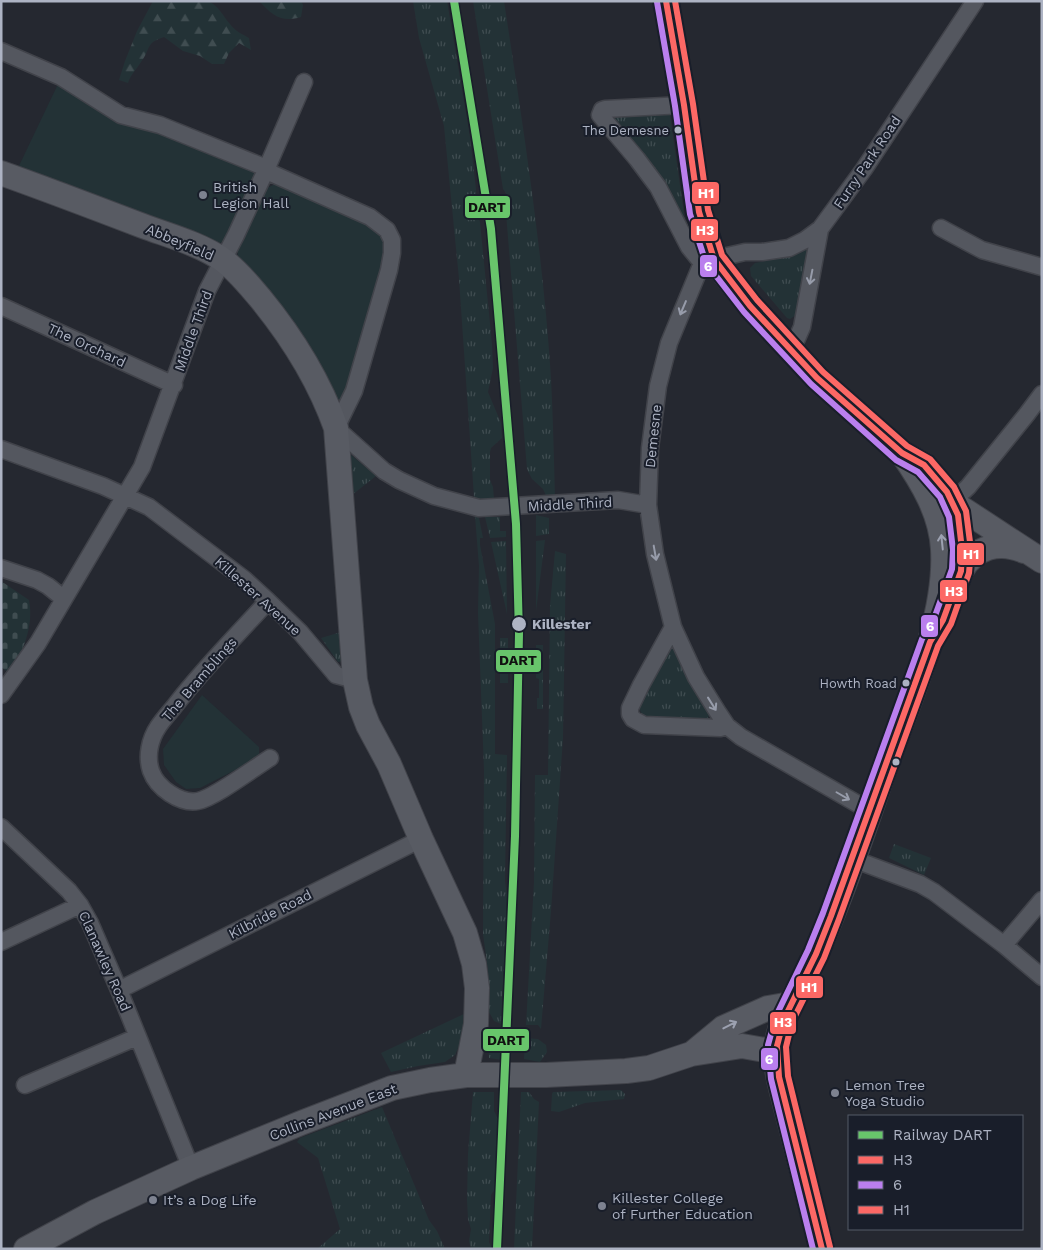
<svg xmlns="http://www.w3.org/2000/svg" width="1043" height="1250" viewBox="0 0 1043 1250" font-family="'Work Sans',sans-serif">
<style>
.grass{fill:url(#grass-tufts)}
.forest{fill:url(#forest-firs)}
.cemetery{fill:url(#cemetery-stones)}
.park{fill:#233236}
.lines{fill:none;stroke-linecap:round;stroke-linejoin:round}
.street-casing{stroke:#41434a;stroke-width:19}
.secondary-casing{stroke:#41434a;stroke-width:26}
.street{stroke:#54575f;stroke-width:16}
.secondary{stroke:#585b63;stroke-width:24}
.bus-1-casing{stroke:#191e2a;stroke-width:10}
.bus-2-casing{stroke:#191e2a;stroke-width:10}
.bus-3-casing{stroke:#191e2a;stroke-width:10}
.bus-1{stroke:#fc6865;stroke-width:6}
.bus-2{stroke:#ba7fee;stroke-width:6}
.bus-3{stroke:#fc6865;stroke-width:6}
.rail-1-casing{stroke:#191e2a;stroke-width:11}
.rail-1{stroke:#68c56b;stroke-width:8}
.oneway{stroke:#979caa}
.oneway2{stroke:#9ca1b0}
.bus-dot{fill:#adb3c3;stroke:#191e2a;stroke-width:2}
.poi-dot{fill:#7d8290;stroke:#191e2a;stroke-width:2}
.labels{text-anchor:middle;stroke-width:4;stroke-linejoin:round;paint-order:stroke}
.bus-label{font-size:13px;fill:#adb3c3;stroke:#191e2a;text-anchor:end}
.street-label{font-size:14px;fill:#adb3c3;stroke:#191e2a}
.poi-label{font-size:14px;fill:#adb3c3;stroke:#191e2a;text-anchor:start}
.stop-label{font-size:14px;font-weight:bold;fill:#adb3c3;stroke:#191e2a;text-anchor:start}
.line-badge{stroke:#191e2a;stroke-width:2}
.badge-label{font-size:14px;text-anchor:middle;font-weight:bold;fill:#fff}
.pale-badge-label{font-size:14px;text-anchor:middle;font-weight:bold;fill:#111}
</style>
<defs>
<pattern id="grass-tufts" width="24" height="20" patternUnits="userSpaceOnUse" patternTransform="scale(1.25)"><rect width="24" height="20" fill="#233236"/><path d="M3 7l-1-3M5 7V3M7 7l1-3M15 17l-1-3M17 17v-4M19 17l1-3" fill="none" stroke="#404d51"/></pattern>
<pattern id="forest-firs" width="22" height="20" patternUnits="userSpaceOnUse" patternTransform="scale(1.25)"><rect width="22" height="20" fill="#233236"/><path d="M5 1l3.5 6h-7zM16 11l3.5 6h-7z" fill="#404d51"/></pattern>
<pattern id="cemetery-stones" width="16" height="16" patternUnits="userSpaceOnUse" patternTransform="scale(1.25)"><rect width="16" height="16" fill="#233236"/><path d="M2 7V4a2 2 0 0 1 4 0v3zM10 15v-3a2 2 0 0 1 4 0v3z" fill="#404d51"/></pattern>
</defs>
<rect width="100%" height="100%" fill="#252830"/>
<path class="grass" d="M 413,1 L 447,1 L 470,137 L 476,189 L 475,206 L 480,222 L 492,344 L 493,368 L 488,392 L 501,423 L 502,438 L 491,448 L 490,452 L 490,480 L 493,487 L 494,499 L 482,500 L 474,497 L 459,279 L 444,126 L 419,38 Z
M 473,1 L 504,1 C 523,126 543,252 551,378 C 553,418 554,459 555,499 L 548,500 L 543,489 L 532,479 L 527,469 L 506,213 C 512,203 509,197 503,189 Z
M 667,111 L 670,115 L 686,228 L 611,120 L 613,115 Z
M 806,249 L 809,249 L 796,315 L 790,319 L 787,318 L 751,276 L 750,268 L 755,263 L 791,256 Z
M 350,454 L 376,476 L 352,495 Z
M 536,515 L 549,518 L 549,534 L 536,536 Z
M 475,516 L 479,518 L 483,538 L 480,538 L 480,545 L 495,624 L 495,754 L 507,755 L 505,881 L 507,896 L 501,1024 L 494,1021 L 489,1012 L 488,970 L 483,934 L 484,770 L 478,613 L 479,566 Z
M 485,517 L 500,517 L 500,531 L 506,531 L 506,537 L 490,538 Z
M 545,540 L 536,611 L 536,541 Z
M 506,541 L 507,614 L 491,542 Z
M 555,551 L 566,554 L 563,738 L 551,911 L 541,1029 L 538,1025 L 526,1025 L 534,882 L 535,775 L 548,775 L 550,606 Z
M 341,632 L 342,661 L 338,662 L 321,638 Z
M 500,638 L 508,638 L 508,683 L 500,683 Z
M 536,645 L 543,645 L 543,709 L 537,709 L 537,698 L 539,698 L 539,679 L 536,678 Z
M 671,647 L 674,649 L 695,693 L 709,715 L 707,720 L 644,717 C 639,711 639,707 640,700 L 668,648 Z
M 894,844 L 931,858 L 924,875 L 889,858 Z
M 466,1013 L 464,1035 L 455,1055 L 445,1062 L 418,1066 L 391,1072 L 381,1053 Z
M 488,1037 L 502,1038 L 502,1060 L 489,1058 Z
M 525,1038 L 538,1039 L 546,1045 L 547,1052 L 540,1062 L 524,1059 Z
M 621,1090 L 625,1094 L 624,1099 L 585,1103 L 559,1112 L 551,1111 L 552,1094 L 553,1092 Z
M 473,1092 L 494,1092 L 494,1111 L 498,1119 L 496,1187 L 491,1195 L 489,1242 L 492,1249 L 471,1249 L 469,1241 L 471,1229 L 468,1219 L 467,1200 L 468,1154 Z
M 521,1092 L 529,1092 L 534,1099 L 539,1102 L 532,1249 L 514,1249 Z
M 382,1107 L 429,1220 L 437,1231 L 445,1249 L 317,1249 L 340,1229 L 318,1158 L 297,1142 L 300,1138 Z"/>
<path class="forest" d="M 153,1 L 208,1 C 219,6 222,15 230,24 C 235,31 242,34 249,38 L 251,50 L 239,43 L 229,53 L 224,64 L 212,64 L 200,56 L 183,51 L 164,37 C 145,43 151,49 141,62 C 136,70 131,74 128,83 L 119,80 L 125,61 L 137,31 Z
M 259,1 L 301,1 L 303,5 L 301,17 C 281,23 272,15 259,1 Z"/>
<path class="cemetery" d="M 1,581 L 29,600 C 34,627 23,650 10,674 L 1,667 Z"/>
<path class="park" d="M 59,82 L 101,109 L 111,119 L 122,123 L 136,123 L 254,170 L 256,175 L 224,242 L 215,244 L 17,170 Z
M 275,184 L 369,224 L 384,237 L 386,255 L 345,398 L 340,406 L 239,263 L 237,248 L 267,188 Z
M 202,695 L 259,747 L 259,757 L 253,761 L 200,788 L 186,789 L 176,782 L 164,765 L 163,749 Z"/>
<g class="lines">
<g class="street-casing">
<path id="street" d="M 1,51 L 61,77 L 121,115 L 160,125 L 259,165 L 273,174 L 370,217 L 387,230 L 392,240 L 392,253 L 389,270 L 354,391 L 336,428 L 384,471 L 399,480 L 434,496 L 479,508 L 618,500 L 648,505
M 684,105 L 605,109 L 602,110 L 600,115 L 637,159 L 658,187 L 689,247 L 702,263
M 941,228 L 982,250 L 1042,267
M 1,306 L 174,385
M 791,352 L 802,327 L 820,229
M 1,449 L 103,486 L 149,507 L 244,579 L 268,601 L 300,632 L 336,675 L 355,680
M 952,502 L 968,487 L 1027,414 L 1042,394
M 1,568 L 37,580 L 48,586 L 63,598
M 268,601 C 237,635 205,667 177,703 C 171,711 163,719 158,727 C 150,739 146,756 151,771 C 157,788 180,804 198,801 C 214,798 254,768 270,758
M 673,627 L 641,685 L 630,708 L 630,714 L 633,719 L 644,725 L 720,728 L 727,726
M 1,695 L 38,643 L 142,467 L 207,291 L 236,235 L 266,170 L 304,82
M 870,811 L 741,737 L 727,726 L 717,711 L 696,677 L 673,627 L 655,554 L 648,505 L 650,448 L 658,386 L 669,343 L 702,263 L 714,259 L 745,252 L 762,252 L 789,248 L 805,240 L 820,229 L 864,169 L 975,1
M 1,827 L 69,891 L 80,905 L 90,923 L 119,990 L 191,1168
M 853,859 L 920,884 L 934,892 L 1004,945 L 1042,977
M 1,942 L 80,905
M 1004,945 L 1042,900
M 119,990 L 421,839
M 25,1085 L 137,1037"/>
</g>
<g class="secondary-casing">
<path id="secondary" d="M 666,1 L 684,105 L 699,212 L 714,259 L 726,276 L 750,306 L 817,378 L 902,453 L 924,465 L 947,492 L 958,515 L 962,550 L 961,571 L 949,605
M 1,173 C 49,190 96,208 143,226 C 170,236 200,244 223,260 C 238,271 248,284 260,298 C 292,337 319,380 336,428 L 355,680 L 361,707 L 368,725 L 389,764 L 421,839 L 465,933 L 474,964 L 477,988 L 476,1024 L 466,1075
M 952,502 L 1042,561
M 961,571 C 975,547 999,540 1024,551
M 694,1052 L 723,1028 L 768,1008 L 791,1004
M 26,1249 L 95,1212 L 191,1168 L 301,1123 L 392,1088 L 430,1080 L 466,1075 L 546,1075 L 626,1071 L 649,1068 L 691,1054 L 742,1046 L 776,1052
M 822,1249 L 784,1100 C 780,1084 775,1067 776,1051 C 778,1016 803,985 816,954 C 844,891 866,824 888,759 C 911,696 947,616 943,549 C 941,513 922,482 902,453"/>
</g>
<use href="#street" class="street"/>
<use href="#secondary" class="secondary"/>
<g class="bus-1-casing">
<path id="bus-1" d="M 666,1 L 684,105 L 699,212 L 714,259 L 750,306 L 817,378 L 902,453 L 924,465 L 947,492 L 958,515 L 962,550 L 961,571 L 943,620 L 930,642 L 831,916 L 816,954 L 784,1019 L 777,1046 L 779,1077 L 822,1249"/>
</g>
<g class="bus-2-casing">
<path id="bus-2" d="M 657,2 L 675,106 L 690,214 L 706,263 L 744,312 L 811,384 L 896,460 L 918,472 L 940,497 L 949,517 L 953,550 L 952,569 L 935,616 L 922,639 L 823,913 L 808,950 L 776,1016 L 768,1045 L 771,1079 L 813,1249"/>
</g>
<g class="bus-3-casing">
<path id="bus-3" d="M 675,1 L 693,104 L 708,210 L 722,255 L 757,300 L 823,372 L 907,446 L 930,459 L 954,487 L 966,511 L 971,550 L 969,573 L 951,624 L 938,646 L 839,919 L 824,958 L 792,1022 L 786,1047 L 788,1076 L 830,1247"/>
</g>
<use href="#bus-1" class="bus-1"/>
<use href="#bus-2" class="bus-2"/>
<use href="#bus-3" class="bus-3"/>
<g class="rail-1-casing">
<path id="rail-1" d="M 454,1 L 491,229 L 516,524 L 519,634 L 515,836 L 497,1249"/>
</g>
<use href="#rail-1" class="rail-1"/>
</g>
<defs><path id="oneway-shaft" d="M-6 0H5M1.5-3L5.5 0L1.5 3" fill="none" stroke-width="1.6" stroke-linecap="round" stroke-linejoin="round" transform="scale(1.25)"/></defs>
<g class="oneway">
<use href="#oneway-shaft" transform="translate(811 277) rotate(101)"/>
<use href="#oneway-shaft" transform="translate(683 308) rotate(113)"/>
<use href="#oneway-shaft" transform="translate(655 553) rotate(80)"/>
<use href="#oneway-shaft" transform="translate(712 704) rotate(58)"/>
<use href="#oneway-shaft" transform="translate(843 796) rotate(30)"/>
</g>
<g class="oneway2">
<use href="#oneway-shaft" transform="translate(942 542) rotate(-96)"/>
<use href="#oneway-shaft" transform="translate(730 1025) rotate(-27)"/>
</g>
<g class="bus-dot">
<circle cx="678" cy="130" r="4.5"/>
<circle cx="519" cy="624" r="8"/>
<circle cx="906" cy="683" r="4.5"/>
<circle cx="896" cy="762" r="4.5"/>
</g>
<g class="poi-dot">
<circle cx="203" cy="195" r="5"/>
<circle cx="835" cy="1093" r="5"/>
<circle cx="153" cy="1200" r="5"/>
<circle cx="602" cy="1206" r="5"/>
</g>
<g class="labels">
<g class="bus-label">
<text x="669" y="135">The Demesne</text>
<text x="897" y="688">Howth Road</text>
</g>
<g class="street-label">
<text transform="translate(867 162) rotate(-56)" y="5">Furry Park Road</text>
<text transform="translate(180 242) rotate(23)" y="5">Abbeyfield</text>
<text transform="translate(193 331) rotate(-70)" y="5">Middle Third</text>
<text transform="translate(87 345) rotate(25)" y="5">The Orchard</text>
<text transform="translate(653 436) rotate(-84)" y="5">Demesne</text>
<text transform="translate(570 504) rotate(-3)" y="5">Middle Third</text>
<text transform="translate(258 596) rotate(42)" y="5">Killester Avenue</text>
<text transform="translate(199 679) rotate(-49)" y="5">The Bramblings</text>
<text transform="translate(270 914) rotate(-27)" y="5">Kilbride Road</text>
<text transform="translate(105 961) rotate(66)" y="5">Clanawley Road</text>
<text transform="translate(333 1112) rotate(-21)" y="5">Collins Avenue East</text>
</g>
<g class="poi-label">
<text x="213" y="192">British<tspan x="213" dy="16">Legion Hall</tspan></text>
<text x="845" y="1090">Lemon Tree<tspan x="845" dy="16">Yoga Studio</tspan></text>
<text x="612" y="1203">Killester College<tspan x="612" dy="16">of Further Education</tspan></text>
<text x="163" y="1205">It’s a Dog Life</text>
</g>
<g class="stop-label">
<text x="532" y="629">Killester</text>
</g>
</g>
<g class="line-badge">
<rect x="691" y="181" width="29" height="24" rx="5" fill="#fc6865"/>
<rect x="464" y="195" width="47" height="24" rx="5" fill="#68c56b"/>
<rect x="690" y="218" width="29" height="24" rx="5" fill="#fc6865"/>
<rect x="699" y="254" width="19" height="24" rx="5" fill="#ba7fee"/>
<rect x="956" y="542" width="29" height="24" rx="5" fill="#fc6865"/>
<rect x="939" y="579" width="29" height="24" rx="5" fill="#fc6865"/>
<rect x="920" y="614" width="19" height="24" rx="5" fill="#ba7fee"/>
<rect x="495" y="649" width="47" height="24" rx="5" fill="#68c56b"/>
<rect x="795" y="975" width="29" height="24" rx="5" fill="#fc6865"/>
<rect x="769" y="1011" width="28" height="24" rx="5" fill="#fc6865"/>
<rect x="482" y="1028" width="48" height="24" rx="5" fill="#68c56b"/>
<rect x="760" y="1047" width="19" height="24" rx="5" fill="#ba7fee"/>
</g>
<g class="badge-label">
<text x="706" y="198">H1</text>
<text x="705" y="235">H3</text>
<text x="708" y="271">6</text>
<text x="971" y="559">H1</text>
<text x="954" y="596">H3</text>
<text x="930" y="631">6</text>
<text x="809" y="992">H1</text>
<text x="783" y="1027">H3</text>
<text x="769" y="1064">6</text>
</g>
<g class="pale-badge-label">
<text x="487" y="212">DART</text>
<text x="518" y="665">DART</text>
<text x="506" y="1045">DART</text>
</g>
<rect width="1043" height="1250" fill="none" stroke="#adb3c3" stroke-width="5"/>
<rect x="848" y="1115" width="175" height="115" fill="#191e2a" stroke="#545a67"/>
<rect x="858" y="1131" width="25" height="8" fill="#68c56b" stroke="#545a67"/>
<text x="893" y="1140" font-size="15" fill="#adb3c3">Railway DART</text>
<rect x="858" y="1156" width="25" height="8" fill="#fc6865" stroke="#545a67"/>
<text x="893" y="1165" font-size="15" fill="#adb3c3">H3</text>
<rect x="858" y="1181" width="25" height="8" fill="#ba7fee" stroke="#545a67"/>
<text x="893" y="1190" font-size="15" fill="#adb3c3">6</text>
<rect x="858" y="1206" width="25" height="8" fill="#fc6865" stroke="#545a67"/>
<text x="893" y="1215" font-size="15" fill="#adb3c3">H1</text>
</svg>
